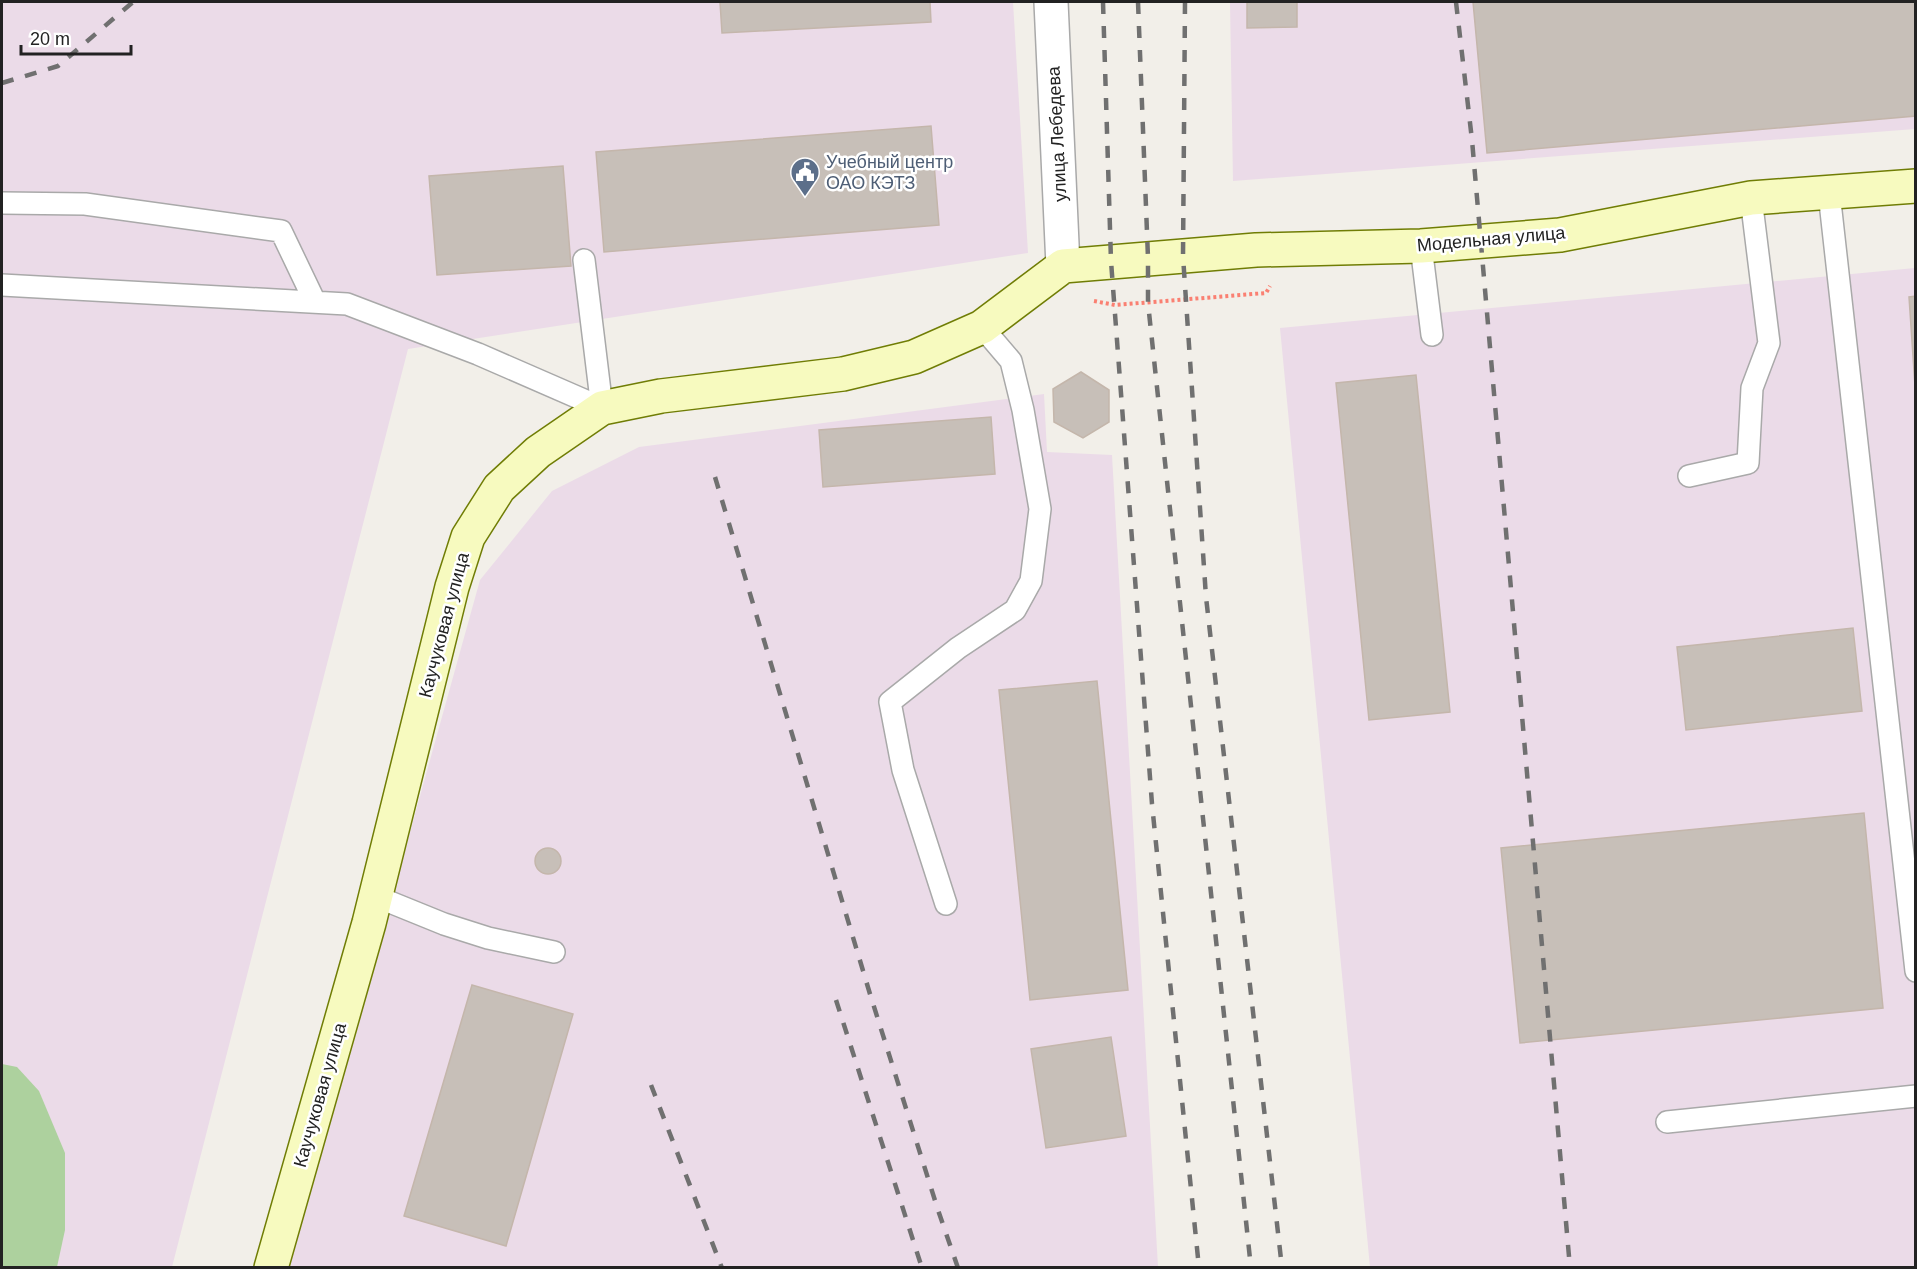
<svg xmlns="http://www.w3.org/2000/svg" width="1917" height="1269" viewBox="0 0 1917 1269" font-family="Arial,sans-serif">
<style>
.industrial{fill:#ebdbe8}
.forest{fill:#add19e}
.building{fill:#c7bfb8;stroke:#c4b6ab;stroke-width:1.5}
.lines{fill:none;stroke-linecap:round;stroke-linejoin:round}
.lane-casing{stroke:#a9a9a9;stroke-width:24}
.street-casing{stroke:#a9a9a9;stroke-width:36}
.secondary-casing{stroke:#707d05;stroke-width:36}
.path{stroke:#fa8072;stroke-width:4;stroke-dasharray:3 3;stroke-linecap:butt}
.lane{stroke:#fff;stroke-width:21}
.street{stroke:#fff;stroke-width:33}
.secondary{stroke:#f7fabf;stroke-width:33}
.rail{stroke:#707070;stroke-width:4.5;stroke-dasharray:12 12;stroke-linecap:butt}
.labels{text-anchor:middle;stroke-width:5;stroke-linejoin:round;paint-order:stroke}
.street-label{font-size:18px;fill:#222;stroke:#fff}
.service-label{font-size:18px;fill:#4e5e75;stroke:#fff;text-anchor:start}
</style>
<rect width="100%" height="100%" fill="#f2efe9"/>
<path class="industrial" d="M 2,2 L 1013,2 L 1028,253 L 408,349 L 172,1267 L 2,1268 Z
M 1230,2 L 1915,2 L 1915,129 L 1233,181 Z
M 1915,268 L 1915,1267 L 1370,1267 L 1280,328 Z
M 1044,394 L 1047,452 L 1112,455 L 1158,1267 L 289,1268 L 480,580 L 552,491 L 639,447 Z"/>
<path class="forest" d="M 2,1064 L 17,1067 L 39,1091 L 65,1153 L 65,1230 L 57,1267 L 2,1267 Z"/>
<path class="building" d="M 720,2 L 930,2 L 931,22 L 722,33 Z
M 1247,2 L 1297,2 L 1297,27 L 1247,28 Z
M 1473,2 L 1916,2 L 1916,116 L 1487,153 Z
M 931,126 L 939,225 L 604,252 L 596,152 Z
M 563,166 L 571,266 L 437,275 L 429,176 Z
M 1916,296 L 1916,386 L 1915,386 L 1909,297 Z
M 1081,372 L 1109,390 L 1109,422 L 1083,438 L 1054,422 L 1053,389 Z
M 1416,375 L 1450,712 L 1369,720 L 1336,383 Z
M 991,417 L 995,474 L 823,487 L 819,430 Z
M 1853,628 L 1862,711 L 1686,730 L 1677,647 Z
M 1097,681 L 1128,990 L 1030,1000 L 999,690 Z
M 1864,813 L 1883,1008 L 1520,1043 L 1501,848 Z
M535 861a13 13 0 1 1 26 0a13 13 0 1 1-26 0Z
M 472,985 L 573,1014 L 506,1246 L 404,1216 Z
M 1111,1037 L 1126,1136 L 1046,1148 L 1031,1049 Z"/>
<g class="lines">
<g class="lane-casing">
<path id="lane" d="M 1829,193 L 1916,971
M 2,203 L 85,204 L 281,231 L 315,302
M 1421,246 L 1432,335
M 584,260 L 602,408
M 2,285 L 347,304 L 478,354 L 602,408
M 1689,476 L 1748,463 L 1752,388 L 1769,343 L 1751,198
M 375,896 L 444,924 L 488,938 L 554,952
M 946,904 L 903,770 L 890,702 L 958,648 L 1015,610 L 1031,581 L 1040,509 L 1023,410 L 1011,361 L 982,327
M 1667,1122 L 1916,1096"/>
</g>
<g class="street-casing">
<path id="street" d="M 1051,2 L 1063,266"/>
</g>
<g class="secondary-casing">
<path id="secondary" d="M 271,1268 L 369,923 L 452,587 L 468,537 L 499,488 L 538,452 L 602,408 L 661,396 L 843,374 L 914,357 L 982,327 L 1063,266 L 1256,250 L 1421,246 L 1560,235 L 1751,198 L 1916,186"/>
</g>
<path class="path" d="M 1094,301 L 1115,305 L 1266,293 L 1270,286"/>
<use href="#lane" class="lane"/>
<use href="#street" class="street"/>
<use href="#secondary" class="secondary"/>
<path class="rail" d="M 1103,2 L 1111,261 L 1152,804 L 1199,1268
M 1138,2 L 1148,258 L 1148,303 L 1251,1268
M 1185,2 L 1183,256 L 1206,597 L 1282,1268
M 1456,2 L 1472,140 L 1570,1268
M 2,83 L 58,66 L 133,2
M 715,477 L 870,994 L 938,1210 L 958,1268
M 836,1000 L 922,1268
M 651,1085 L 722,1268"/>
</g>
<defs>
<g id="civic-pin" transform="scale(1.5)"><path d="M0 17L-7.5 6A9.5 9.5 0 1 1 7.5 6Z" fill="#5c6f8a" stroke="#fff"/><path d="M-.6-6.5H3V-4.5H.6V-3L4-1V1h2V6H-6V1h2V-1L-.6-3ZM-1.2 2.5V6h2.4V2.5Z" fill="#fff"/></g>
</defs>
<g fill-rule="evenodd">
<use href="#civic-pin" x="805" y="172"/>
</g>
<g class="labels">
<g class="street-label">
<text transform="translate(1057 134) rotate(-93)" y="6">улица Лебедева</text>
<text transform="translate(1491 239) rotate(-5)" y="6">Модельная улица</text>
<text transform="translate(444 625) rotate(-75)" y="6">Каучуковая улица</text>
<text transform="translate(320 1095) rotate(-74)" y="6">Каучуковая улица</text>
</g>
<g class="service-label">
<text x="826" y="168">Учебный центр<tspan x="826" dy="21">ОАО КЭТЗ</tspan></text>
</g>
</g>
<rect width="1917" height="1269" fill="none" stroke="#222222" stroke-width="6"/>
<path d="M21 45v9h110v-9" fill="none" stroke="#222222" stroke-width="3"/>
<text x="30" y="45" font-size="18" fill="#222222" stroke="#ffffff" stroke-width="4.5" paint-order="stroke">20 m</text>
</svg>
